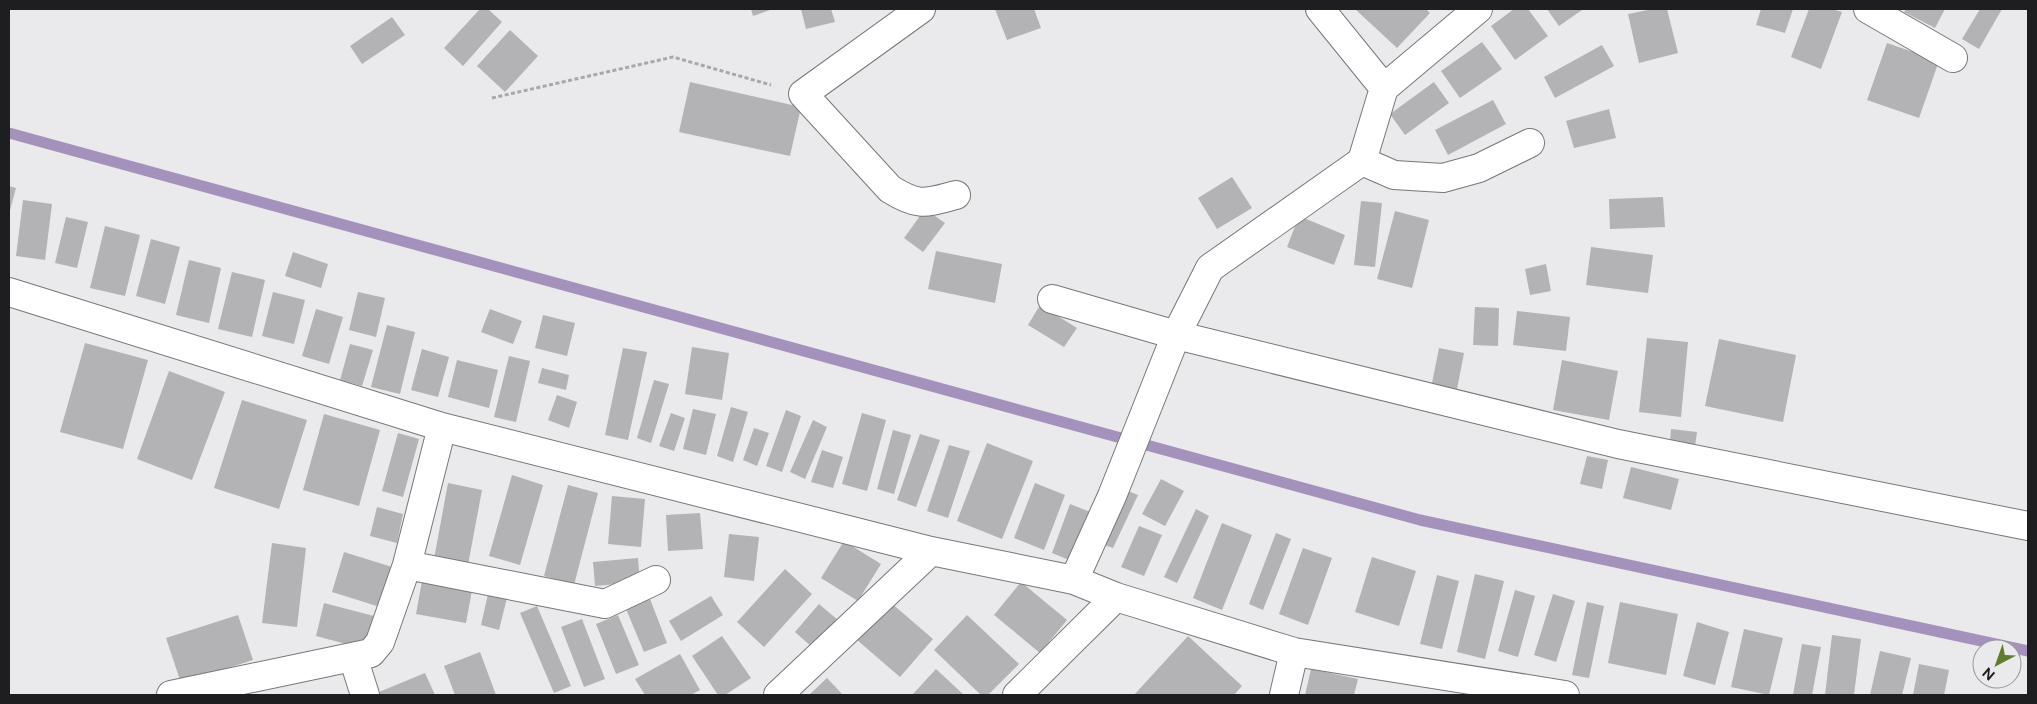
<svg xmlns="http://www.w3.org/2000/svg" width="2037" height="704" viewBox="0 0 2037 704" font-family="'Public Sans',sans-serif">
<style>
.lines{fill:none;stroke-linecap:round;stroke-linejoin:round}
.stream{stroke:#a592bc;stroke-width:11}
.building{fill:#b3b2b5}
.minor-casing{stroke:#787779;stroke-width:30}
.path{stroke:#a8a7aa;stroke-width:3;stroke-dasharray:4 2.5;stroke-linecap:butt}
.minor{stroke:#fff;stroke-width:28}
</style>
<rect width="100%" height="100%" fill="#eae9ec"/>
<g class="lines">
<path class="stream" d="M 9,133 L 1420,520 L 2028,651"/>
</g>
<path class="building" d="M 480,9 L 488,9 L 502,22 L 463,66 L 444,48 Z
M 751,9 L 773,9 L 753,16 Z
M 801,9 L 831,9 L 835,22 L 806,29 Z
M 995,9 L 1034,9 L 1041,28 L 1007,40 Z
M 1355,9 L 1426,9 L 1430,13 L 1397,48 Z
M 1514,9 L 1528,9 L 1548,36 L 1515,60 L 1491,26 Z
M 1547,9 L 1581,9 L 1582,10 L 1559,26 Z
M 1653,9 L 1667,9 L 1678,53 L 1639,63 L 1628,14 Z
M 1761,9 L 1793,9 L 1785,33 L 1756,25 Z
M 1809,9 L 1832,9 L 1842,12 L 1821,69 L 1791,57 Z
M 1906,9 L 1945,9 L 1935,28 L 1904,12 Z
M 1980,9 L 2002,9 L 1979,49 L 1962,39 Z
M 392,17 L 405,35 L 362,64 L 350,46 Z
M 510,30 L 538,56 L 505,92 L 477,66 Z
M 1482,42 L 1502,69 L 1460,98 L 1441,71 Z
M 1887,43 L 1939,61 L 1919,118 L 1867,100 Z
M 1602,45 L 1614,66 L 1555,98 L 1544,77 Z
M 690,82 L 801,107 L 790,156 L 679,132 Z
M 1434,82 L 1449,103 L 1405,135 L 1390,114 Z
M 1493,100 L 1506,124 L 1448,155 L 1435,130 Z
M 1609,109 L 1616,138 L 1574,148 L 1566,121 Z
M 1232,177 L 1252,208 L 1217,229 L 1198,198 Z
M 9,186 L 16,188 L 9,214 Z
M 1663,197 L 1665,227 L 1610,229 L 1609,199 Z
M 23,200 L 52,204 L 45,260 L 16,256 Z
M 1361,201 L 1382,203 L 1375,267 L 1354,265 Z
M 925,209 L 945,223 L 923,252 L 904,238 Z
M 1395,211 L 1429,220 L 1412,288 L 1377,279 Z
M 1299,216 L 1345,235 L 1334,265 L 1287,247 Z
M 66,217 L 88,222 L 77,268 L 55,263 Z
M 105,226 L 140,235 L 125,296 L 90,288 Z
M 151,239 L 180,247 L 165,304 L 136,296 Z
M 1591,247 L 1653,255 L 1648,293 L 1586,285 Z
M 936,251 L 1002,264 L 995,303 L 928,289 Z
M 293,252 L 328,264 L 321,288 L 285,276 Z
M 189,260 L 221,268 L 209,323 L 176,315 Z
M 1546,264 L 1551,291 L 1530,295 L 1525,269 Z
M 232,272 L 265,280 L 252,337 L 218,329 Z
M 273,292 L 305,300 L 294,344 L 262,336 Z
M 358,292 L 385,298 L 376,337 L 349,330 Z
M 1040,305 L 1077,328 L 1064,347 L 1028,325 Z
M 1475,307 L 1499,308 L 1498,346 L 1473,345 Z
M 316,309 L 343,317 L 329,364 L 302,356 Z
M 490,309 L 522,321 L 513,344 L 481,332 Z
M 1517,311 L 1570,317 L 1566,351 L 1513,345 Z
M 543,315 L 575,323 L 567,356 L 535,348 Z
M 387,325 L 415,332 L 400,394 L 371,387 Z
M 1647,338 L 1688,342 L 1681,417 L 1639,412 Z
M 1719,339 L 1796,355 L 1783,422 L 1705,406 Z
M 85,343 L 148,360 L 123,449 L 60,432 Z
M 350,344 L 373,350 L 362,386 L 340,380 Z
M 692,347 L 729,353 L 722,400 L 685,394 Z
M 623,348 L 647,352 L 628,440 L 605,435 Z
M 1439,348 L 1464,353 L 1457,389 L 1432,383 Z
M 422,349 L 449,357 L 438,397 L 411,390 Z
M 509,356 L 530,361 L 516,422 L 494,417 Z
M 457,360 L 498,370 L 489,408 L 448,397 Z
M 1562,360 L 1618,371 L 1609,420 L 1553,410 Z
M 542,368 L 569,375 L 566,390 L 538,383 Z
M 169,371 L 225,392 L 192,480 L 137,459 Z
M 654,380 L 669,384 L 651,443 L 637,438 Z
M 557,395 L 577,402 L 569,428 L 548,420 Z
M 242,400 L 307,420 L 279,509 L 214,488 Z
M 731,407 L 748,412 L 733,462 L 717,456 Z
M 693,409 L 716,414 L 706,455 L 683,449 Z
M 786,410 L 801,416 L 782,472 L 766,466 Z
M 671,413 L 685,418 L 674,451 L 659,446 Z
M 862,413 L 886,420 L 867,491 L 842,484 Z
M 324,414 L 380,430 L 359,506 L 303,490 Z
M 813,420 L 827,427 L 805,479 L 790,472 Z
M 754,428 L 769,433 L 757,466 L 743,460 Z
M 1671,429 L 1697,432 L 1695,446 L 1670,443 Z
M 893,430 L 911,435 L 894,494 L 877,489 Z
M 398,433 L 419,439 L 403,497 L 382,491 Z
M 920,434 L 940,440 L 916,507 L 897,500 Z
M 987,443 L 1033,461 L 1002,539 L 957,521 Z
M 949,445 L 970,451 L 948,518 L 927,511 Z
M 822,450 L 843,457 L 833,488 L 811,482 Z
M 1587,456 L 1608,460 L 1602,489 L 1580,484 Z
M 1631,467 L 1679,479 L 1671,510 L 1623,498 Z
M 512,475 L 543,485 L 520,565 L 489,556 Z
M 1161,479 L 1184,491 L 1165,526 L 1142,514 Z
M 448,483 L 482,490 L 468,565 L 434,559 Z
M 1035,483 L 1065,495 L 1044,550 L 1014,538 Z
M 568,485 L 598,493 L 574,585 L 544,576 Z
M 1128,491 L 1138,495 L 1113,548 L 1104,545 Z
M 612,496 L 645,499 L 641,547 L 608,544 Z
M 1070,504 L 1093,513 L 1074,562 L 1052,553 Z
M 377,507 L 403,514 L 397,543 L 370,536 Z
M 1196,509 L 1209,516 L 1177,583 L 1164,577 Z
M 700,513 L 703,549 L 668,551 L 666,515 Z
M 1222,523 L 1252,535 L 1222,610 L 1193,598 Z
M 1139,526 L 1162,535 L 1144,576 L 1121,567 Z
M 1276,533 L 1291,539 L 1263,610 L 1249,604 Z
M 729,534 L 759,537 L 754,581 L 724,577 Z
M 844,541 L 881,564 L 858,601 L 821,578 Z
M 272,543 L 306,548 L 297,627 L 262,623 Z
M 1303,548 L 1332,558 L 1308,625 L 1279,614 Z
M 344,552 L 392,567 L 380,607 L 332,592 Z
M 1372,557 L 1416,571 L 1399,626 L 1355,612 Z
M 638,558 L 640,582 L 595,586 L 593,562 Z
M 785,569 L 812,594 L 764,647 L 737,622 Z
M 1475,574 L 1504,581 L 1485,659 L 1457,652 Z
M 1437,575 L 1459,581 L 1442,649 L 1420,644 Z
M 422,581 L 472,590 L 466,623 L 416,614 Z
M 1021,582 L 1067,620 L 1040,653 L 994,615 Z
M 1515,590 L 1535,596 L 1518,657 L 1498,651 Z
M 488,594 L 507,598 L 499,630 L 481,625 Z
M 1553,594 L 1575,601 L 1556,662 L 1534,655 Z
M 711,596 L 723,615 L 681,641 L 669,621 Z
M 650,599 L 667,643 L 644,652 L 626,609 Z
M 890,602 L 933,639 L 900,677 L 857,640 Z
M 1587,602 L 1604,606 L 1589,678 L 1572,675 Z
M 1620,602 L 1678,614 L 1666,675 L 1608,663 Z
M 324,603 L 374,616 L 365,649 L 316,636 Z
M 819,604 L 838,620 L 813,648 L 795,632 Z
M 537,606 L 571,686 L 554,693 L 520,613 Z
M 238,615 L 253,660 L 181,683 L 166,638 Z
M 618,615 L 639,665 L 616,674 L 596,624 Z
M 967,615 L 1019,664 L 988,695 L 981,695 L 934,650 Z
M 582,619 L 605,679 L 584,687 L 561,627 Z
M 1697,622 L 1729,632 L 1715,685 L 1683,676 Z
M 1744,629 L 1783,638 L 1769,695 L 1731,687 Z
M 1832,635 L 1861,639 L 1854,695 L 1825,695 Z
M 722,636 L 751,678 L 725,695 L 718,695 L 692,656 Z
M 1188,636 L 1242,686 L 1234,695 L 1134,695 Z
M 1802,644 L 1821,647 L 1812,695 L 1793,695 Z
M 1880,651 L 1911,658 L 1902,695 L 1870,695 Z
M 480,652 L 496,695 L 455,695 L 444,666 Z
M 680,654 L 700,690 L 691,695 L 645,695 L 635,679 Z
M 1919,664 L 1949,670 L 1944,695 L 1913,695 Z
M 936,669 L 964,695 L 912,695 Z
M 1311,669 L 1358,679 L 1354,695 L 1305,695 Z
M 425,673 L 435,695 L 381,695 L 379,692 Z
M 827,678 L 843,695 L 809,695 Z"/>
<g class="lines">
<g class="minor-casing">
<path id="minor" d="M 921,9 L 803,94 L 890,189 C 919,207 925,203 956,195
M 1320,9 L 1384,88
M 1868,9 L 1953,58
M 1362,161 L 1394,175 L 1443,178 L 1479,168 L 1530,143
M 9,292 L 442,427 L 931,551 L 1074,580 L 1116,597 L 1294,652 L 1565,695
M 1052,299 L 1176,335 L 1618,444 L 2028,526
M 442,427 L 407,565 L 605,604 L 656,580
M 1074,580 L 1112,496 L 1176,335 L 1210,268 L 1362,161 L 1384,88 L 1478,9
M 353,657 L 365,695
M 171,695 L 371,653 L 380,642 L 407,565
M 778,695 L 931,551
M 1017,695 L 1116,597
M 1284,695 L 1294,652"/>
</g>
<path class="path" d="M 492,98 L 673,57 L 771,85"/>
<use href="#minor" class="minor"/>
</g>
<rect width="2037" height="704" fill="none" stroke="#1e1d1f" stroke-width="20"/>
<g transform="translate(1997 664) rotate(221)"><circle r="24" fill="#eae9ec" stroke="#98979a"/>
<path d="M0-4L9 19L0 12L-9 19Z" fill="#607c30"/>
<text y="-8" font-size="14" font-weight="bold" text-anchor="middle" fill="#1e1d1f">N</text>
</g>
</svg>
